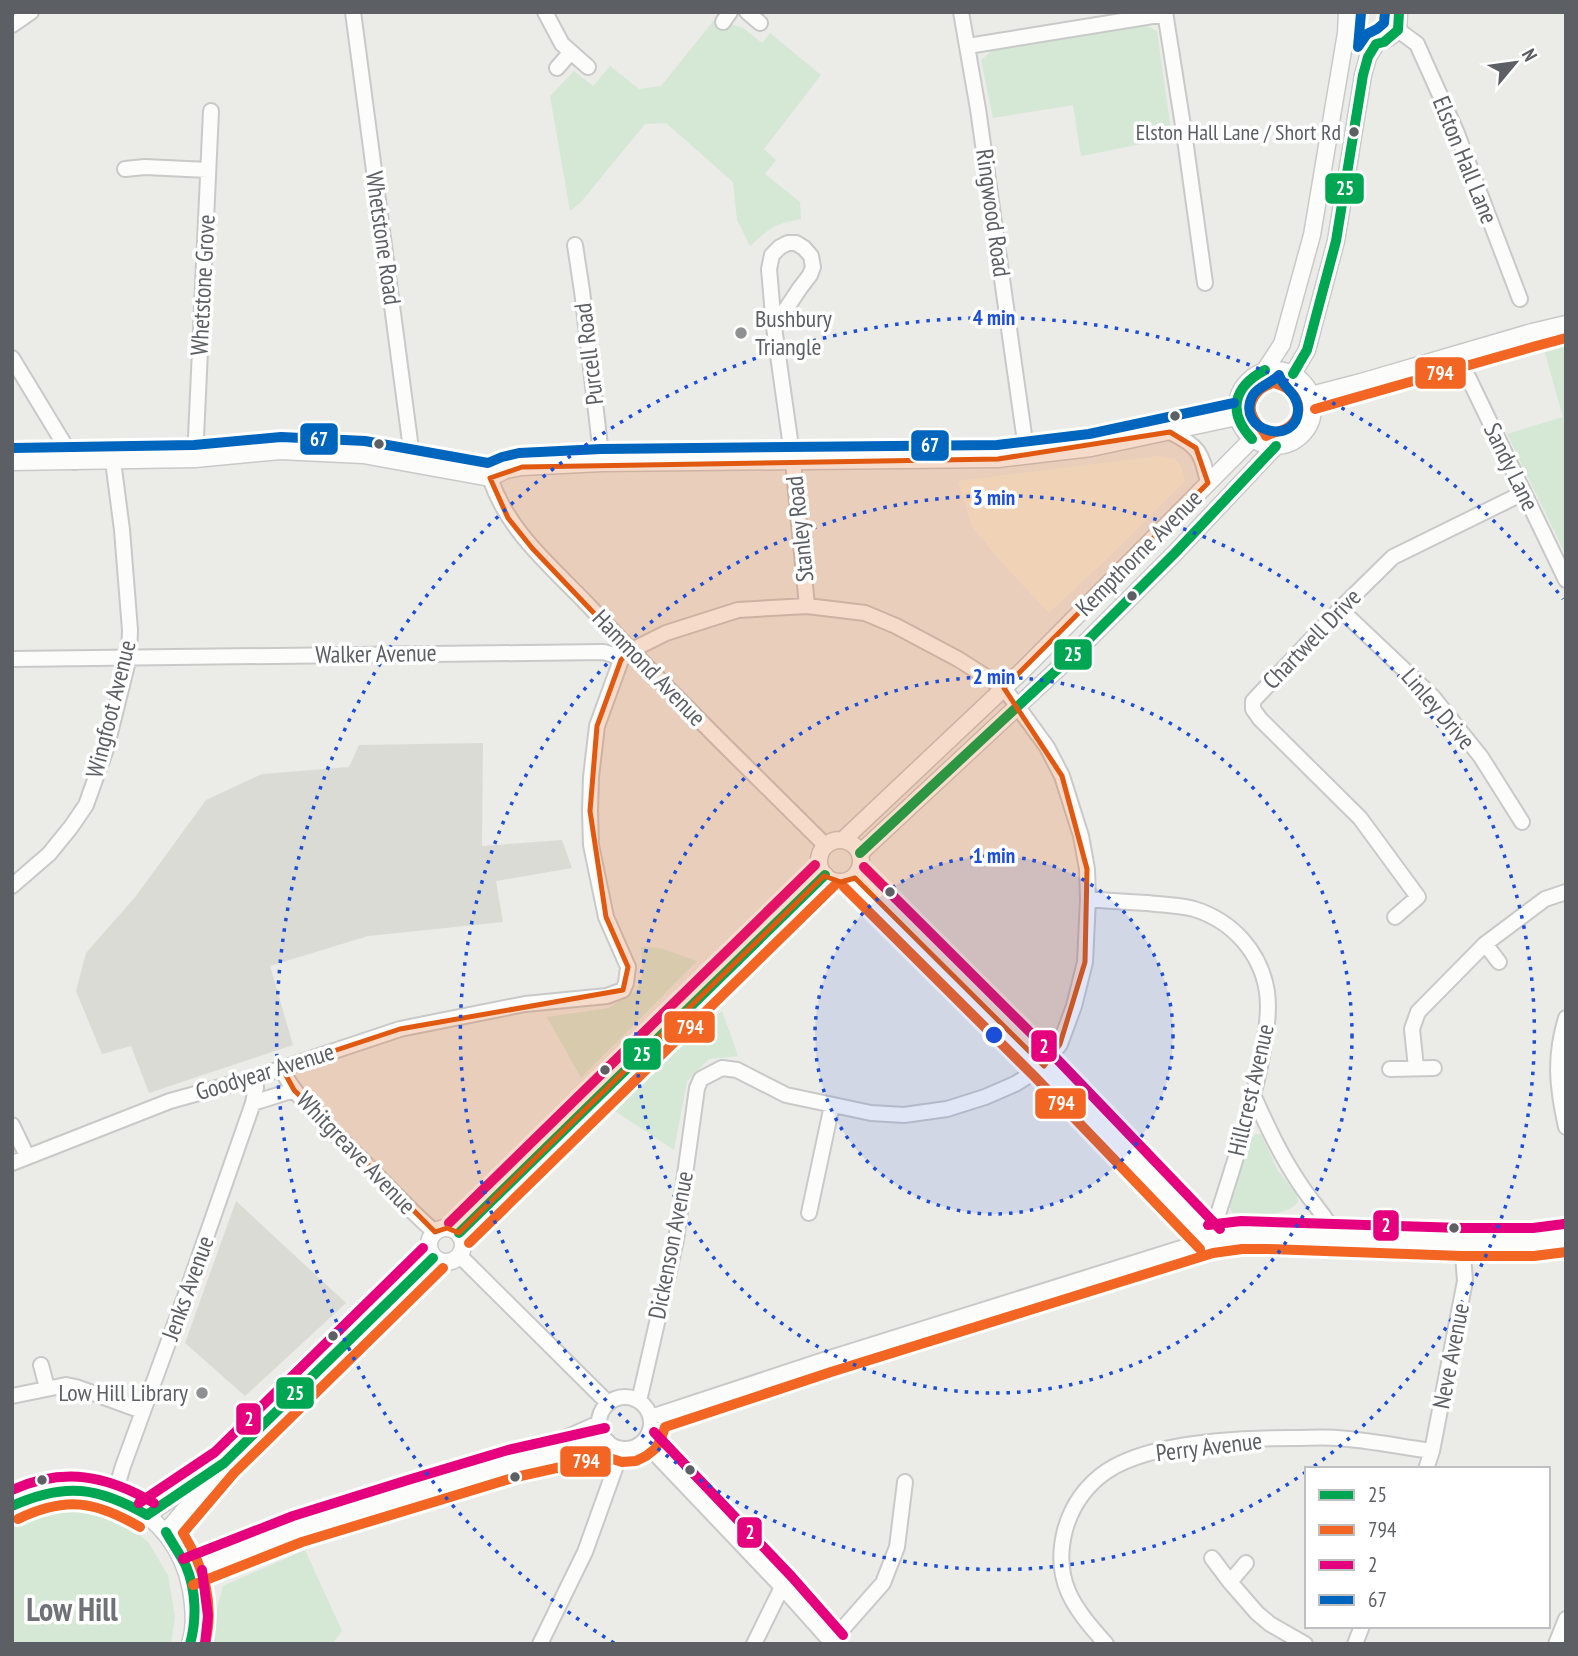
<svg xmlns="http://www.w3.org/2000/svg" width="1578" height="1656" viewBox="0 0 1578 1656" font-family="'PT Sans Narrow',sans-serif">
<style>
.commercial{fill:#f4f2e1}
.education{fill:#dbdbd5}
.green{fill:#d5e7d5}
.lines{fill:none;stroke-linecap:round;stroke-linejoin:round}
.minor-casing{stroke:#c9c9c9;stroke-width:18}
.tertiary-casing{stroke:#c9c9c9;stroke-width:19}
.minor{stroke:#fcfcfb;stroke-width:14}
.tertiary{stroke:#fcfcfb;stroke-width:16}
.bus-1-casing{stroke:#fff;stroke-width:16}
.bus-2-casing{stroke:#fff;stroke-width:16}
.bus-3-casing{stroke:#fff;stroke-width:16}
.bus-4-casing{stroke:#fff;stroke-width:16}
.bus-1{stroke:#00a651;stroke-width:10}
.bus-2{stroke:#f26522;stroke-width:10}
.bus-3{stroke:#e5007d;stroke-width:10}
.bus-4{stroke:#0065bd;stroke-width:10}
.marked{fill:#e15910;fill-opacity:0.2;stroke:#e15910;stroke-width:5;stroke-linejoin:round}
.ring{fill:none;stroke:#1d4ed8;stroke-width:3.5;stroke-dasharray:3.5 7}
.bus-dot{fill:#5c5f64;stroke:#fff;stroke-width:2.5}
.poi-dot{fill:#8e9092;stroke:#fff;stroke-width:2.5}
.labels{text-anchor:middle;stroke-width:7;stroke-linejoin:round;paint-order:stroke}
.bus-label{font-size:22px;fill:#5c5f64;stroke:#fff;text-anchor:end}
.street-label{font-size:24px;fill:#5c5f64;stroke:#fff}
.poi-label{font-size:24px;fill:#5c5f64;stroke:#fff;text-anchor:start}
.district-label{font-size:32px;font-weight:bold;fill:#6e7176;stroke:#fff}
.centre{fill:#1d4ed8;stroke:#fff;stroke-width:3.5}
.ring-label{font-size:21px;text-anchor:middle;font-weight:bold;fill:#1d4ed8;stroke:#fff;stroke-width:7;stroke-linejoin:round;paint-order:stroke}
.line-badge{stroke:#fff;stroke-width:2.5}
.badge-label{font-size:19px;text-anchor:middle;font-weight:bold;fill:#fff}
</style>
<rect width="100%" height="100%" fill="#ebebe7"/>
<path class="commercial" d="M 1159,456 L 1175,459 L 1181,466 L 1185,481 L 1116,550 L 1049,613 L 995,555 L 972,526 L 958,481 Z"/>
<path class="education" d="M 483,743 L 482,846 L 562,840 L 572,868 L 496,881 L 503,922 L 368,936 L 270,966 L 293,1045 L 149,1093 L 131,1046 L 102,1054 L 76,991 L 86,953 L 136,896 L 206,800 L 262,774 L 349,767 L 359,745 Z
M 236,1201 L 346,1303 L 245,1396 L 185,1343 Z"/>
<path class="green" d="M 715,19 L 743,28 L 762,43 L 770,33 L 821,75 L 764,149 L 776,160 L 765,174 L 800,202 L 801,219 C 774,224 770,228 750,246 L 737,220 L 733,182 L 666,123 L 645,124 L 581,202 L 570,211 L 550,96 L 574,71 L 593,86 L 610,66 L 639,89 L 661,86 Z
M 1147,26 L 1157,31 L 1172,138 L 1081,156 L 1073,105 L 993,118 L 981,60 L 994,49 Z
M 1566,341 L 1566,555 L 1507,434 L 1563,417 L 1543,346 Z
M 641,947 L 660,948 L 697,961 L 581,1078 L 547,1017 L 609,1008 L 637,990 L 643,972 Z
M 722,1011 L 738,1056 L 709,1059 L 687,1081 L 674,1150 L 612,1109 Z
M 1256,1134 L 1261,1134 L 1278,1171 L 1297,1194 L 1298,1202 C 1284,1219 1253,1213 1233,1213 L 1228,1205 L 1252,1137 Z
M 56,1506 L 89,1508 L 124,1522 L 148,1542 L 168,1575 L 175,1617 L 171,1644 L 12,1644 L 12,1522 L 32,1512 Z
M 305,1550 L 342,1631 L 332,1644 L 208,1644 L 223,1586 Z"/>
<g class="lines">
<g class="minor-casing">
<path id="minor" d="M 353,12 L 413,464
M 545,12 L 562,44 L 588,67
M 747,12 L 760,23
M 961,12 L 978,109 L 1027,456
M 1165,12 L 1184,132 L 1205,283
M 723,22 L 730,12
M 12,25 L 31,12
M 1398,30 L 1417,44 L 1456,131 L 1520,299
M 968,46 L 1165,14
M 557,68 L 570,53
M 125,169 L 145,167 L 208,170
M 575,245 L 582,291 L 602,463
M 774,327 L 800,288 L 810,275 L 813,267 L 811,256 L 804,248 L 796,243 L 788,243 L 780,247 L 772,255 L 769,269 L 774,327 L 793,461 L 807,606
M 1457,354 L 1566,580
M 12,358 L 75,462
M 1170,432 C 1199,446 1202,453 1208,483
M 195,459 L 211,111
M 490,478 C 508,532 552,567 590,607 C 666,689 746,766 825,845
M 1340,609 L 1433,697 L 1481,757 L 1522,822
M 12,659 L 604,652 L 613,655 L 621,660
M 854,877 L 1044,1066 L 1210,1239
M 12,886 L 49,854 L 71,827 L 86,805 L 106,749 L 129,657 L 130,630 L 122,530 L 113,461
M 1088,899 C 1108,901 1127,902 1147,903 C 1162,905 1179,905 1194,909 C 1233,921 1261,953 1267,992 C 1270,1015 1265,1038 1261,1061 C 1249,1121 1229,1180 1210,1239
M 1395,917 L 1418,897 L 1360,818 L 1260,719 L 1253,709 L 1253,701 L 1340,609 L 1393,557 L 1523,493
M 1485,944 L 1499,962
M 1566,1018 C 1554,1057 1557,1087 1566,1127
M 282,1068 C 291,1096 343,1141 365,1163 C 388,1186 410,1211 435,1232
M 1416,1068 L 1412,1029 L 1418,1012 L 1485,944 L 1545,899 L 1566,892
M 1390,1069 L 1434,1068
M 1254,1097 C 1268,1128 1281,1156 1300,1184 C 1312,1203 1328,1218 1337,1238
M 253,1103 L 294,1090
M 12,1125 L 27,1156
M 12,1163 L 170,1101 L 253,1078 L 400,1029 L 525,1004 L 607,996 L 623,990 L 626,983 L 628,967 L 606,917 L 591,845 L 590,811 L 591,777 L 597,726 L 621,660 L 630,651 L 666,633 L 738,610 L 807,606 L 865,613 L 896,626 L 958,659 L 1004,688 L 1047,747 L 1062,776 L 1081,836 L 1087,869 L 1088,899 L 1085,962 L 1074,1006 L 1060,1044 L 1044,1066 L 1015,1084 L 985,1097 L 947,1109 L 904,1115 L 871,1113 L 786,1095 L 737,1070 L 722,1068 L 701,1079 L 697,1088 L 676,1240 L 639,1401
M 809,1213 L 832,1105
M 460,1256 L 608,1403
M 41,1365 L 47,1388
M 12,1396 L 66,1385 L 76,1387 L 142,1411
M599 1423a26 26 0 1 1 52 0a26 26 0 1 1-52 0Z
M 651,1417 L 827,1359 L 1210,1239 L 1241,1235 L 1268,1235 L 1462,1242 L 1534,1242 L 1566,1238
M 644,1442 L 782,1587 L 833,1644
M 532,1453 L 599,1423
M 1426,1469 L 1432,1451 L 1465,1281 L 1462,1242
M 114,1497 L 123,1466 L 190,1283 L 253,1103 L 256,1087 L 253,1078
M 1212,1558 L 1230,1582
M 1246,1563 L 1230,1582 L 1257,1613 L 1270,1624 L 1305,1644
M 188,1572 L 219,1561 L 297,1529 L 412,1493 L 512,1463 L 608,1442
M 831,1642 L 883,1583 L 897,1547 L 905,1482
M 540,1644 L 585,1552 L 622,1449
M 754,1644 L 782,1587
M 1106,1644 C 1074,1608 1052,1581 1065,1530 C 1072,1505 1085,1486 1107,1471 C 1151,1442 1242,1438 1294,1438 C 1308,1438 1323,1437 1337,1438 C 1369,1440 1401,1447 1432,1451
M 1355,1644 L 1362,1626
M 1556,1644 L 1566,1619"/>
</g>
<g class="tertiary-casing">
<path id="tertiary" d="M 1346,33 C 1368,44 1379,49 1398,30 L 1399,12
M1237 408a38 38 0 1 1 76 0a38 38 0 1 1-76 0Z
M 1265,370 L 1282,344 L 1312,235 L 1346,33 L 1347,12
M 1293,374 L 1307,350 L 1336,241 L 1363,75 L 1368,57 L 1376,44
M 1311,395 L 1361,382 L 1532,332 L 1566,324
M 12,462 L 195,459 L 280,451 L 363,455 L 490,478 L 506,470 L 522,467 L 602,463 L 998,459 L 1091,448 L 1237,417
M819 861a21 21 0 1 1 42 0a21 21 0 1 1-42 0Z
M 843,840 L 1021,672 L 1252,439
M 860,853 L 1076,652 L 1175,553 L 1276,446
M429 1245a17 17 0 1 1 34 0a17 17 0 1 1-34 0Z
M 459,1233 L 825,875
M 12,1506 C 86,1465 176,1506 191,1590 C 194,1608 196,1627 190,1644
M 147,1515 L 207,1474
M 166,1532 L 224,1463 L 433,1258"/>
</g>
<use href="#minor" class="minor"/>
<use href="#tertiary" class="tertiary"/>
<g class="bus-1-casing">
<path id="bus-1" d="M 1293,374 L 1307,350 L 1336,241 L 1363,75 L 1368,57 L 1376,44 L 1384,42 L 1398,30 L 1399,12
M 1252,439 C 1227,412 1233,387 1265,370
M 860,853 L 1076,652 L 1175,553 L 1276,446
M 459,1233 L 825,875
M 12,1506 C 65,1482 98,1487 147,1515
M 147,1515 L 224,1463 L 433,1258
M 166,1532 C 172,1543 180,1554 186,1566 C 196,1590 197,1619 190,1644"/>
</g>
<g class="bus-2-casing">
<path id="bus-2" d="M 1274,383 C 1293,387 1308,408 1291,425 C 1284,432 1274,431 1266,436 C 1263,429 1256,424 1253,417 C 1245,401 1259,387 1274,383 Z
M 1315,409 L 1536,346 L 1566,338
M 844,887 L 1034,1076 L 1200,1249
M 469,1243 L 835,885
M 18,1519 C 66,1496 95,1501 140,1527
M 193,1585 L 302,1542 L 516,1477 L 606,1457 L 622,1462 L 636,1461 L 646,1456 L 655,1449 L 661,1439 L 665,1427 L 831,1372 L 1213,1253 L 1242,1249 L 1268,1249 L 1462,1256 L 1534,1256 L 1566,1252
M 205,1644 C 215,1603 204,1568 183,1533 L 234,1473 L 443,1268"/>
</g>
<g class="bus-3-casing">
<path id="bus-3" d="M 864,867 L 1054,1056 L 1220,1229
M 449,1223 L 815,865
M 1208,1225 L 1241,1221 L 1462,1228 L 1533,1228 L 1564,1224
M 654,1432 L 792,1577 L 843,1635
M 12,1490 C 64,1467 106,1475 154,1503
M 139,1503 L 215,1452 L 423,1248
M 183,1559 L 293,1516 L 408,1480 L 508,1450 L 605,1428
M 202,1570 L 208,1616 L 205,1644"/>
</g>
<g class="bus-4-casing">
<path id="bus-4" d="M 1361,13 L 1358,47 L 1367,34 L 1377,29 L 1384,23 L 1385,12
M 1279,375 C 1283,388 1297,393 1298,408 C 1300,448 1233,432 1253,395 C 1259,386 1272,383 1279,375 Z
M 12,448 L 194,445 L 281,437 L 365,441 L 488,463 L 502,457 L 519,453 L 601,449 L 997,445 L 1089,434 L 1234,403"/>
</g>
<use href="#bus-1" class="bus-1"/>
<use href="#bus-2" class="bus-2"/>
<use href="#bus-3" class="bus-3"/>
<use href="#bus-4" class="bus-4"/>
</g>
<path class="marked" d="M 1170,432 L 1196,448 L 1208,483 L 1004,688 L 1062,776 L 1087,869 L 1085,962 L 1060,1044 L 1044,1066 L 855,878 L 841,882 L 824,876 L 459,1233 L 447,1228 L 435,1232 L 294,1090 L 282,1068 L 400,1029 L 623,990 L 628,967 L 606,917 L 590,811 L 597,726 L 621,660 L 630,651 L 532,548 L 508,518 L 490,478 L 522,467 L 998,459 Z"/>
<circle cx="994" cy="1035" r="179" fill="#1d4ed8" fill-opacity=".12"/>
<g class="ring">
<circle cx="994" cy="1035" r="179"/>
<circle cx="994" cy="1035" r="358"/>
<path d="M1306 1472A537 537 0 1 1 1313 1467"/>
<path d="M614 1643A717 717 0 1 1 1563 599"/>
</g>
<g class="bus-dot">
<circle cx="1354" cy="132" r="6"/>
<circle cx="1175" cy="416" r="6"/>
<circle cx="379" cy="444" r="6"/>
<circle cx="1132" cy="596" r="6"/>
<circle cx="890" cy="892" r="6"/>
<circle cx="605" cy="1070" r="6"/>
<circle cx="1454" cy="1228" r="6"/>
<circle cx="333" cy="1336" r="6"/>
<circle cx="690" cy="1470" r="6"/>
<circle cx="515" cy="1477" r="6"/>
<circle cx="42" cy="1480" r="6"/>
</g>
<g class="poi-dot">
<circle cx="741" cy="333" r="7"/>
<circle cx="202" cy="1393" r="7"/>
</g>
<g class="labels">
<g class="bus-label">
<text x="1341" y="140">Elston Hall Lane / Short Rd</text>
</g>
<g class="street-label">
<text transform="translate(1465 160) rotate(68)" y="8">Elston Hall Lane</text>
<text transform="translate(993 213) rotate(82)" y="8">Ringwood Road</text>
<text transform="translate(383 238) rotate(82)" y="8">Whetstone Road</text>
<text transform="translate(203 285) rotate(-87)" y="8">Whetstone Grove</text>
<text transform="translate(589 354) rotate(-97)" y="8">Purcell Road</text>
<text transform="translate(1511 467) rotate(64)" y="8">Sandy Lane</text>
<text transform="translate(800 529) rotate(-96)" y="8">Stanley Road</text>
<text transform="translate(1139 553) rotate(-45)" y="8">Kempthorne Avenue</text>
<text transform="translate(1312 639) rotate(-46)" y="8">Chartwell Drive</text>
<text transform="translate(376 654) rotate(-1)" y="8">Walker Avenue</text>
<text transform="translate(649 668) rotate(46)" y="8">Hammond Avenue</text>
<text transform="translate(111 709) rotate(-76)" y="8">Wingfoot Avenue</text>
<text transform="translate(1438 709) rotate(49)" y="8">Linley Drive</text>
<text transform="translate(265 1072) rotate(-17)" y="8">Goodyear Avenue</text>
<text transform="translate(1251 1090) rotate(-77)" y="8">Hillcrest Avenue</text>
<text transform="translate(356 1153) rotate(46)" y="8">Whitgreave Avenue</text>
<text transform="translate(671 1245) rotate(-79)" y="8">Dickenson Avenue</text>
<text transform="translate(188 1288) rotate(-70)" y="8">Jenks Avenue</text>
<text transform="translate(1451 1356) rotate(-79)" y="8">Neve Avenue</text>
<text transform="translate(1209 1447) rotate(-7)" y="8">Perry Avenue</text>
</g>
<g class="poi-label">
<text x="755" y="327">Bushbury<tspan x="755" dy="28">Triangle</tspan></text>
<text x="188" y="1401" text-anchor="end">Low Hill Library</text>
</g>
<g class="district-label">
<text x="72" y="1621">Low Hill</text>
</g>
</g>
<circle cx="994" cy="1035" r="10" class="centre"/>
<g class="ring-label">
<text x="994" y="325">4 min</text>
<text x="994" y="505">3 min</text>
<text x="994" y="684">2 min</text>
<text x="994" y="863">1 min</text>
</g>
<g class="line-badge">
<rect x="1324" y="172" width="41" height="33" rx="7" fill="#00a651"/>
<rect x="1414" y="356" width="53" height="34" rx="7" fill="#f26522"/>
<rect x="299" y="422" width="40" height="34" rx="7" fill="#0065bd"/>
<rect x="910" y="429" width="40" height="33" rx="7" fill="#0065bd"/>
<rect x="1053" y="638" width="40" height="33" rx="7" fill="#00a651"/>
<rect x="663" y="1010" width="53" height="34" rx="7" fill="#f26522"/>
<rect x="1030" y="1029" width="28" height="34" rx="7" fill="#e5007d"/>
<rect x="622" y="1037" width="40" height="34" rx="7" fill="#00a651"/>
<rect x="1034" y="1087" width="53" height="33" rx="7" fill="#f26522"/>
<rect x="1372" y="1209" width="28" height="33" rx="7" fill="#e5007d"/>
<rect x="275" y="1376" width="40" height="34" rx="7" fill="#00a651"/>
<rect x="235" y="1402" width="27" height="34" rx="7" fill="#e5007d"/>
<rect x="559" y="1445" width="53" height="33" rx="7" fill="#f26522"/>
<rect x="736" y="1516" width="27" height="33" rx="7" fill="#e5007d"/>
</g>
<g class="badge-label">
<text x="1345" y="195">25</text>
<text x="1440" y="380">794</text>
<text x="319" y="446">67</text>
<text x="930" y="452">67</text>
<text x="1073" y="661">25</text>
<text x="690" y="1034">794</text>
<text x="1044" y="1053">2</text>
<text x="642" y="1061">25</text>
<text x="1061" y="1110">794</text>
<text x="1386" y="1232">2</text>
<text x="295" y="1400">25</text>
<text x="249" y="1426">2</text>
<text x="586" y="1468">794</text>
<text x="750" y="1539">2</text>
</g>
<rect width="1578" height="1656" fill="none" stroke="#5c5f64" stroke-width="28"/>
<rect x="1305" y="1467" width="245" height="161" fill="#ffffff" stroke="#bebfc1" stroke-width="2"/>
<rect x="1319" y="1490" width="35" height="10" fill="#00a651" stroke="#bebfc1" stroke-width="2"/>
<text x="1368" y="1502" font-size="21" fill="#5c5f64">25</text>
<rect x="1319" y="1525" width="35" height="10" fill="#f26522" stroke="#bebfc1" stroke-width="2"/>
<text x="1368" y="1537" font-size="21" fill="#5c5f64">794</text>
<rect x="1319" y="1560" width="35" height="10" fill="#e5007d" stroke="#bebfc1" stroke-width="2"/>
<text x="1368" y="1572" font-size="21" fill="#5c5f64">2</text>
<rect x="1319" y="1595" width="35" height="10" fill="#0065bd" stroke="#bebfc1" stroke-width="2"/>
<text x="1368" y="1607" font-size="21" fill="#5c5f64">67</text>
<g transform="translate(1515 63) rotate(61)" stroke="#ffffff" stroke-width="5" paint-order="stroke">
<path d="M0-5L12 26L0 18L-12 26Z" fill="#5c5f64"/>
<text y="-10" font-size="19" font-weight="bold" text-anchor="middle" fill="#5c5f64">N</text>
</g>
</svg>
